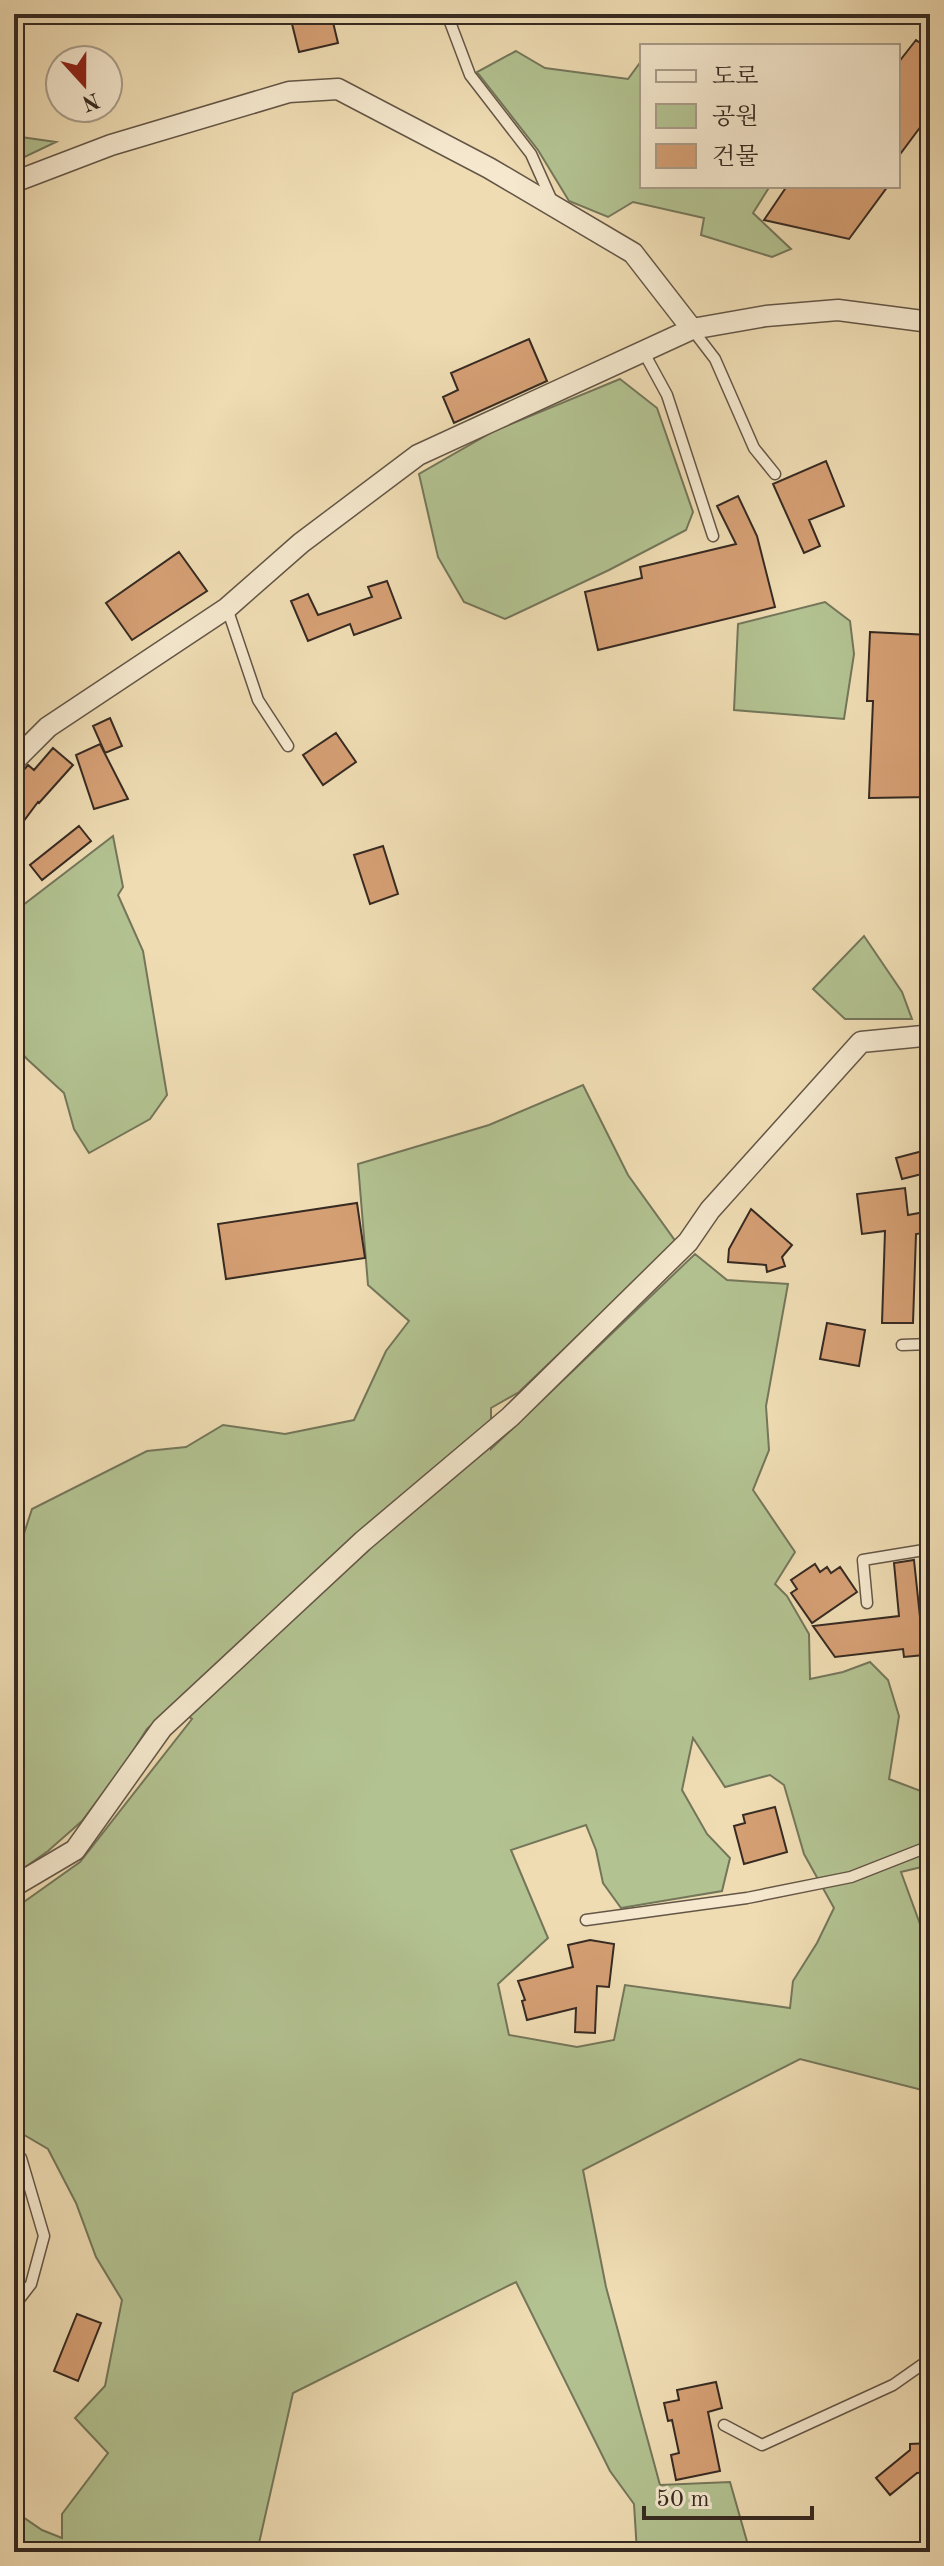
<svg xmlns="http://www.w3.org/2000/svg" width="944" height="2566" viewBox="0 0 944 2566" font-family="'Old Standard TT','Noto Serif KR',serif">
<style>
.green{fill:#b3c291;stroke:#74765a;stroke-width:2;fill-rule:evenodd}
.building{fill:#d59f74;stroke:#362a22;stroke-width:2}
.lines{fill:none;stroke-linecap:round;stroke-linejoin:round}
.service-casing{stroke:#645646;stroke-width:13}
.minor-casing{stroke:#645646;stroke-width:23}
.service{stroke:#f5e8ce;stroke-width:10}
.minor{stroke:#f5e8ce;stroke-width:20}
</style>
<rect width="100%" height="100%" fill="#efdcb3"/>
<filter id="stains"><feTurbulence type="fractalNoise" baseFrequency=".0025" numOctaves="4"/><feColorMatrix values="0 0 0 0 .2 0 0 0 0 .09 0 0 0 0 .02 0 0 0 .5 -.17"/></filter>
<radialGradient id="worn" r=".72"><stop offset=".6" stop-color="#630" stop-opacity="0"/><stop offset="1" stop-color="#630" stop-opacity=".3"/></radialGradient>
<path class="green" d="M 516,51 L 545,68 L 628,79 L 642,60 L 642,186 L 770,186 L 753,213 L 791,249 L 772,257 L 701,235 L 704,218 L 633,202 L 608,217 L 569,201 L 538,150 L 477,72 Z
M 14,136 L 56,142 L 14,162 Z
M 620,379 L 657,408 L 693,512 L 686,530 L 609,570 L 505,619 L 464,602 L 438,557 L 419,474 L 494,431 Z
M 825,602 L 850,621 L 854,654 L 844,719 L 734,710 L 738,624 Z
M 113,836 L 123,887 L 118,895 L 143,951 L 167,1095 L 150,1119 L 89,1153 L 74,1129 L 64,1093 L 27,1059 L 14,1044 L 14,912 Z
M 864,936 L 902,992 L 912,1019 L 845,1019 L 813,989 Z
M 583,1085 L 628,1175 L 676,1242 L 519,1392 L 491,1408 L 491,1449 L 695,1254 L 727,1280 L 788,1284 L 766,1406 L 769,1450 L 753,1490 L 795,1552 L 775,1584 L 787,1596 L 809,1634 L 810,1679 L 843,1672 L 870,1662 L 888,1680 L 899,1716 L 889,1779 L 921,1791 L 930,1803 L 930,1865 L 901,1872 L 924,1935 L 930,1941 L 930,2092 L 800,2059 L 583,2170 L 606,2287 L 660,2485 L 730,2482 L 750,2552 L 637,2552 L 634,2504 L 610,2471 L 516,2282 L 293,2393 L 257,2552 L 14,2552 L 14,2511 L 42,2530 L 62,2538 L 62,2514 L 108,2453 L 75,2418 L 105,2386 L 122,2300 L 96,2257 L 76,2203 L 48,2149 L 14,2129 L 14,1909 L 80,1862 L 192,1719 L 174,1705 L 147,1729 L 126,1762 L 82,1821 L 48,1851 L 14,1875 L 14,1564 L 32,1509 L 147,1451 L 186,1447 L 223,1425 L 285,1434 L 354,1420 L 386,1351 L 409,1321 L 368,1285 L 358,1164 L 489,1125 ZM 693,1738 L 725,1787 L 770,1775 L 784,1785 L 804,1854 L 834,1908 L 817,1943 L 793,1981 L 790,2008 L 625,1985 L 614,2040 L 577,2047 L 509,2035 L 498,1984 L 548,1938 L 511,1850 L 586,1825 L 596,1850 L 603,1883 L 621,1908 L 722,1891 L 730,1858 L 707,1834 L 682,1790 Z"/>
<path class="building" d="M 305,14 L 331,14 L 338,43 L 299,52 L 291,20 L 305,17 Z
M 916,40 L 930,50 L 930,114 L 898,157 L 898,63 Z
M 787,186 L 888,186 L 849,239 L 764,220 Z
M 529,339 L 547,381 L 454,423 L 443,397 L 458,390 L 451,373 Z
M 826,461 L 844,506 L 809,520 L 820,546 L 804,553 L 773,484 Z
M 738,496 L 757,536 L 775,607 L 598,650 L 585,592 L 642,578 L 640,567 L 736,544 L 717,506 Z
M 179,552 L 207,591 L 132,640 L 106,603 Z
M 387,581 L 401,618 L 354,635 L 350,624 L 308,641 L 291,601 L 308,594 L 318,615 L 372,597 L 368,587 Z
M 870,632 L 930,635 L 930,797 L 869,798 L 873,701 L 867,701 Z
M 110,718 L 122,746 L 105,753 L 93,726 Z
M 336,733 L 356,762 L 323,785 L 303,755 Z
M 100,744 L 128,799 L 94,809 L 76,755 Z
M 53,748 L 73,765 L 39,803 L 38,802 L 14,834 L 14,774 L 23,771 L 28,765 L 34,770 Z
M 79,826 L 91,841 L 42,880 L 30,865 Z
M 383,846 L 398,894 L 370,904 L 354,855 Z
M 930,1149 L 930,1172 L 902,1179 L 896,1158 Z
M 905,1188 L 908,1215 L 930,1211 L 930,1232 L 916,1234 L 913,1323 L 882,1323 L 885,1231 L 862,1234 L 857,1194 Z
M 357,1203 L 365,1258 L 226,1279 L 218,1224 Z
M 751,1209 L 792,1245 L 782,1257 L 785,1266 L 767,1272 L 766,1265 L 728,1262 L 729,1249 Z
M 827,1323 L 865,1330 L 859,1366 L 820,1359 Z
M 914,1560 L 924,1655 L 904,1657 L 903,1649 L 835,1657 L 813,1626 L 899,1616 L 894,1563 Z
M 815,1564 L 820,1572 L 827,1567 L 831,1573 L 840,1567 L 857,1592 L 812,1623 L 791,1593 L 797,1589 L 791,1580 Z
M 775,1807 L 787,1852 L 744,1864 L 734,1826 L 745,1823 L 743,1815 Z
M 590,1940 L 614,1944 L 609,1987 L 597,1986 L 595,2033 L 575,2032 L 576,2008 L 527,2020 L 522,2001 L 525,2000 L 518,1981 L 573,1967 L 568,1945 Z
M 77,2314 L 101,2323 L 78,2381 L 54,2371 Z
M 716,2382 L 722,2408 L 708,2412 L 720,2471 L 676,2480 L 671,2455 L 679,2453 L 672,2420 L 668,2421 L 664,2403 L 679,2400 L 677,2390 Z
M 930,2443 L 930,2472 L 917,2473 L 890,2495 L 876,2478 L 910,2450 L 910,2444 Z"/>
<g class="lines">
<g class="service-casing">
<path id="service" d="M 447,14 L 470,75 L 531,154 L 552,201
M 692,329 L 715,359 L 754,448 L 775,474
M 643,351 L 667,395 L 713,536
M 227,608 L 258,700 L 288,746
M 902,1345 L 930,1344
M 867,1603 L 863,1560 L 930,1549
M 586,1920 L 747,1898 L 851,1877 L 930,1846
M 14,2151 L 21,2158 L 44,2236 L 31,2284 L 14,2306
M 724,2425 L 762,2445 L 893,2385 L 930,2359
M 929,2506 L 930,2507"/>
</g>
<g class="minor-casing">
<path id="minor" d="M 14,182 L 111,145 L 289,92 L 338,89 L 489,168 L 633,253 L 692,329
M 14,761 L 48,727 L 227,608 L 301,543 L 418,455 L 692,329 L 766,316 L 838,310 L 930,322
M 14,1886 L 75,1850 L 162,1728 L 363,1541 L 510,1417 L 688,1242 L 710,1210 L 861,1042 L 923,1036 L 930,1040"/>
</g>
<use href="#service" class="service"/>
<use href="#minor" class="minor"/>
</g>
<rect width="944" height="2566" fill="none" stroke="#efdcb3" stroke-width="48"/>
<rect x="16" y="16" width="912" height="2534" fill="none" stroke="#362a22" stroke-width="4"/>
<rect x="24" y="24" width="896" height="2518" fill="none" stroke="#362a22" stroke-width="2"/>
<rect x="640" y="44" width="260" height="144" fill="#f5e8ce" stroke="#a99c89" stroke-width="2"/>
<rect x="656" y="70" width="40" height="12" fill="#f5e8ce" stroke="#a99c89" stroke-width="2"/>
<text x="712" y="84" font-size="24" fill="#362a22">도로</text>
<rect x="656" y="104" width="40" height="24" fill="#b3c291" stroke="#a99c89" stroke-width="2"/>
<text x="712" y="124" font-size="24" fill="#362a22">공원</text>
<rect x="656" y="144" width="40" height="24" fill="#d59f74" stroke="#a99c89" stroke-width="2"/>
<text x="712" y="164" font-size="24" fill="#362a22">건물</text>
<g transform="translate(84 84) rotate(159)"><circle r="38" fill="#f5e8ce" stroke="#a99c89" stroke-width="2"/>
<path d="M0-6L14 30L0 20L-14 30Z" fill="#8f2418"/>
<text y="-12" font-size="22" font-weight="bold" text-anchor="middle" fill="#362a22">N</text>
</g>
<path d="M644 2506v12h168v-12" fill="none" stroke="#362a22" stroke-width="4"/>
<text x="656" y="2506" font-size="24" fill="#362a22" stroke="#f5e8ce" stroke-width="6" paint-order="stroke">50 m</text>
<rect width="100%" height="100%" filter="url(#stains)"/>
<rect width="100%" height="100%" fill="url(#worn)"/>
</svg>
